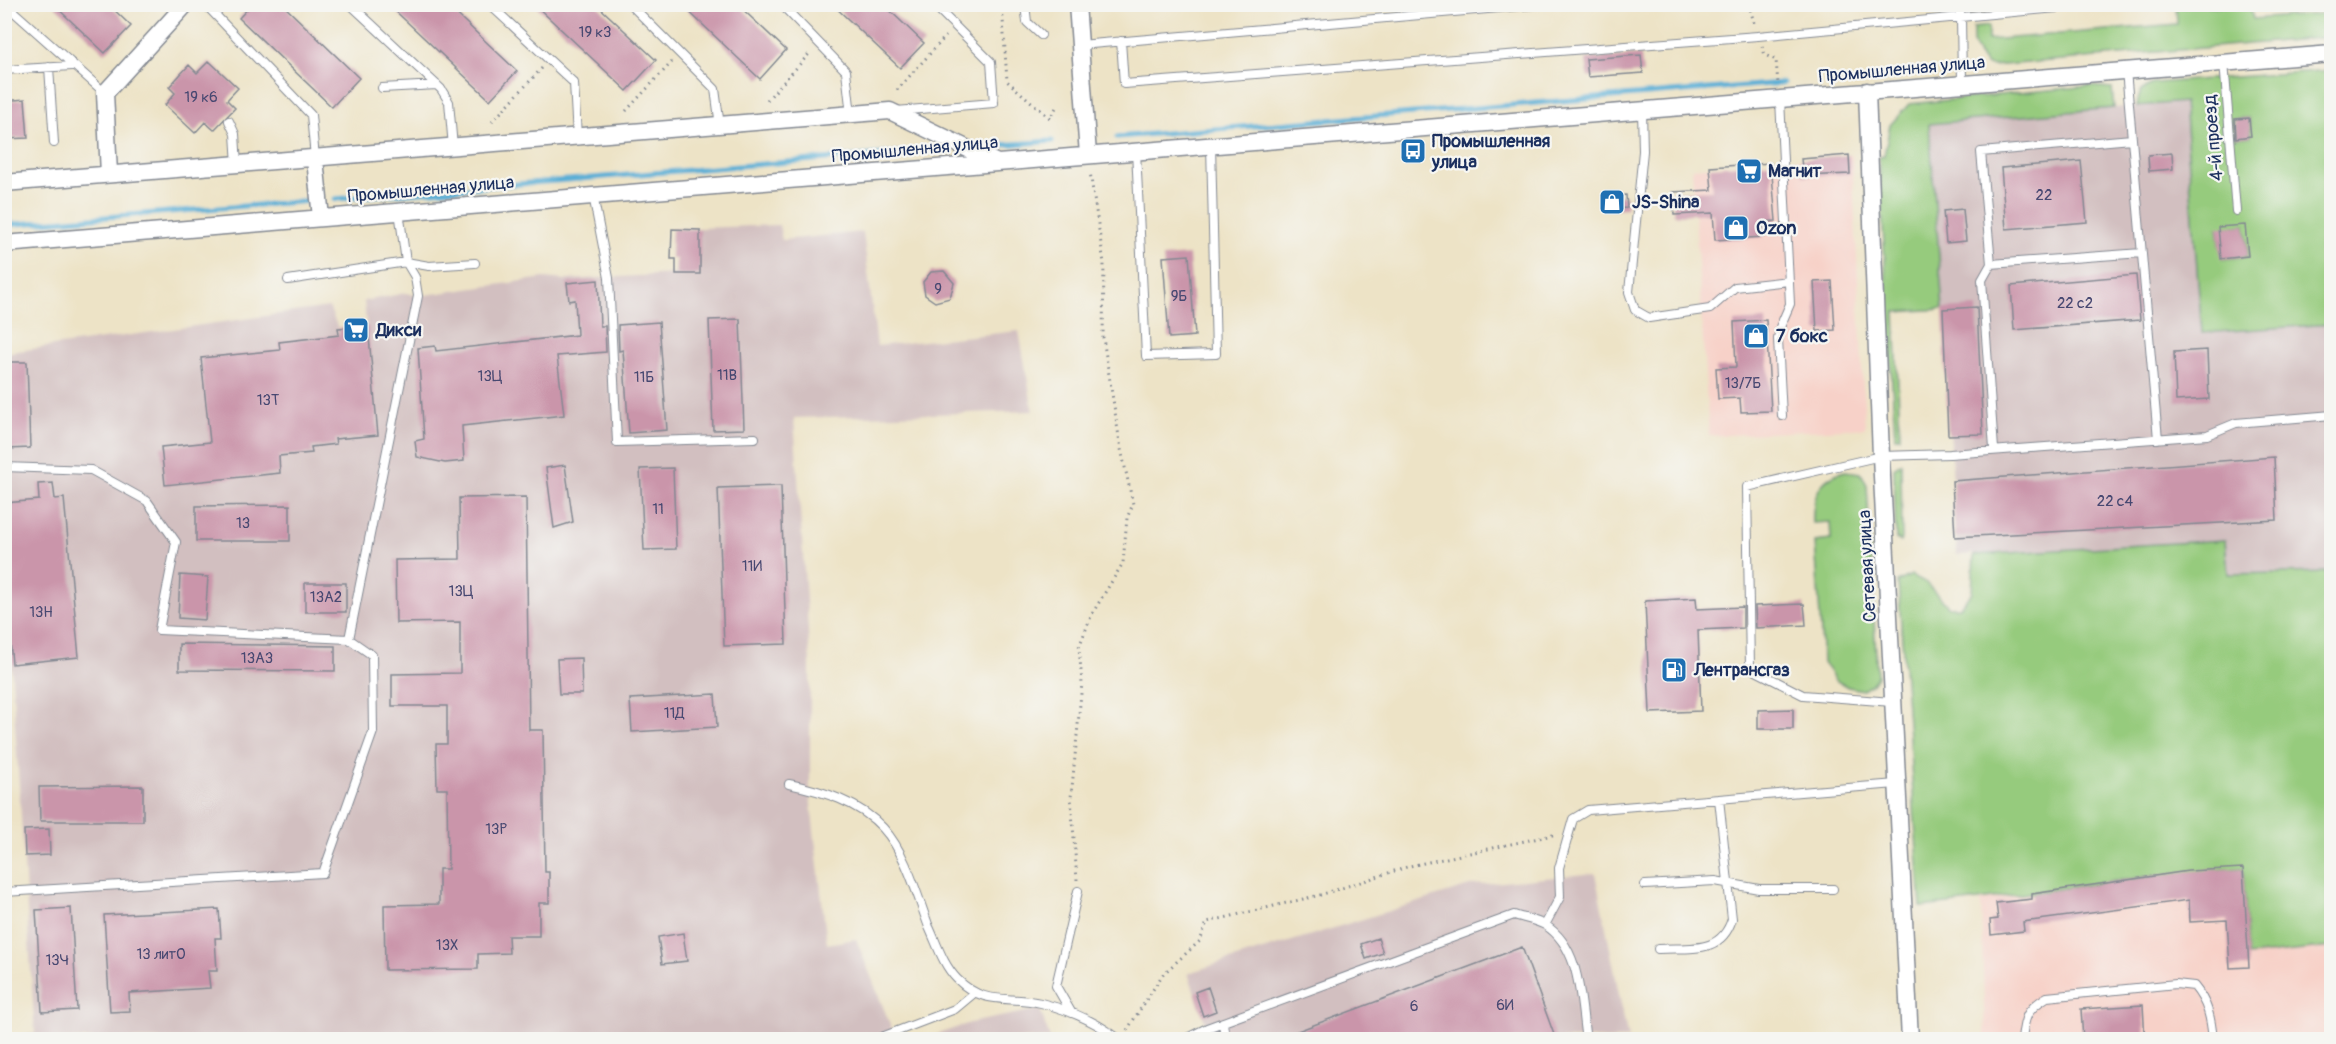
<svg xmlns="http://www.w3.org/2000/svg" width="2336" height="1044" viewBox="0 0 2336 1044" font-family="Pangolin,sans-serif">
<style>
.built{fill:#f7d1c8}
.industrial{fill:#d2bfc0}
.green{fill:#96cb7d;stroke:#587d6e;stroke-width:1.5;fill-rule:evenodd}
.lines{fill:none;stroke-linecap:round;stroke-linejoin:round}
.stream{stroke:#5aafd6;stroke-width:5}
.building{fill:#ca95aa}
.service-casing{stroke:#848992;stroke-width:10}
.minor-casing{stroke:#848992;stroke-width:19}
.path{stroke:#848992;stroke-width:3;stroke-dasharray:1.5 4.5;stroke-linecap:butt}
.service{stroke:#fff;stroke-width:8}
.minor{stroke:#fff;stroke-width:16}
.labels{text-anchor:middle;stroke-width:4.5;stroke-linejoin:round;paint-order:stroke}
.number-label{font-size:15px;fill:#474871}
.street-label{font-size:18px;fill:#1b2f5e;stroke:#f6f6f2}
.poi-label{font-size:18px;font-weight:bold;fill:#1b2f5e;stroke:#f6f6f2;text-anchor:start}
</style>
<rect width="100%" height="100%" fill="#f6f6f2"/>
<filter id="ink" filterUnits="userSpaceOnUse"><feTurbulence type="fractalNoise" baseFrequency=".0167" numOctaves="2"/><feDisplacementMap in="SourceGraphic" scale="12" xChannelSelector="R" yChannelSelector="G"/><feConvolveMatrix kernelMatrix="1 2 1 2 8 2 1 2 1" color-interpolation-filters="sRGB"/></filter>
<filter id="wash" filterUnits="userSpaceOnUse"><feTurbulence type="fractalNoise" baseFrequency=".008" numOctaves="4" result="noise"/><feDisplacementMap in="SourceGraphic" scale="24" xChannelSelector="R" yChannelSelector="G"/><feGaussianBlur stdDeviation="1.35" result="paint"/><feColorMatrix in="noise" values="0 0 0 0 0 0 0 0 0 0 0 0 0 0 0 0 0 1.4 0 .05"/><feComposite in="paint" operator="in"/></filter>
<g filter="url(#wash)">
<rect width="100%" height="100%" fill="#ede3c6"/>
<path class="built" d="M 1852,155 L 1865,428 L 1709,436 L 1692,168 Z
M 2243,868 L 2248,956 L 2331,947 L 2331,1039 L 1985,1039 L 1981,901 L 2188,871 Z"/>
<path class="industrial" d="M 2184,102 L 2202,332 L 2331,324 L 2331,572 L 2227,574 L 2224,540 L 1957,555 L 1943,309 L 1929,124 Z
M 779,225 L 782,240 L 863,232 L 877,346 L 1019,331 L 1033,411 L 794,418 L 810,661 L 810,795 L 827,944 L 856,939 L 896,1039 L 23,1039 L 23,1034 L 35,1034 L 5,567 L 4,473 L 7,472 L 5,359 L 11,352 L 329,307 L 338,328 L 348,437 L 377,435 L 364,301 L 406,293 L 418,296 L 544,278 L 565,280 L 675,274 L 676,259 L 671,259 L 672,229 Z
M 1595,873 L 1628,1039 L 1211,1039 L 1188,973 L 1473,885 Z
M 1040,1009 L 1050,1039 L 924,1039 L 970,1023 Z"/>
<path class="green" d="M 2176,6 L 2250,6 L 2253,19 L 2331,13 L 2331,37 L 1992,66 L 1986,65 L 1973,45 L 1973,28 L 1988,26 L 1988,40 L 2177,24 Z
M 2331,70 L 2331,324 L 2202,333 L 2184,102 L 2137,106 C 2139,92 2142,89 2154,83 ZM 2249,118 L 2251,136 L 2235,138 L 2233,119 ZM 2245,225 L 2248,256 L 2222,259 L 2218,228 Z
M 2089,86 L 2112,88 L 2114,108 L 1929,124 L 1943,309 L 1895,312 L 1900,435 L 1900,437 L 1895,437 L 1879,157 L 1884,156 L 1890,125 L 1909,104 Z
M 1901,463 L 1902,539 L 1901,542 L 1896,539 L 1894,468 Z
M 1845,471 L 1861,473 L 1867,485 L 1877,676 L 1871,685 L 1863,690 L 1848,687 L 1835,680 L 1823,662 L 1815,542 L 1831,540 L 1830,522 L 1813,523 C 1812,497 1819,477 1845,471 Z
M 2225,540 L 2228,574 L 2331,572 L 2331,947 L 2248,956 L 2243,868 C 2135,874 2029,896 1921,907 L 1898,582 L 1911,575 L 1925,582 L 1949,607 L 1960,607 L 1972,592 L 1974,555 Z"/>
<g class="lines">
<path class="stream" d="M 1117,137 L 1783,83
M 989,146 L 1052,141
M 335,199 L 934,150
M 4,225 L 309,201"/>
</g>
<g id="blocks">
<path class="building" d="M 53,4 L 108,4 L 131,26 L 105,53 Z
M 252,4 L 282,4 L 359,78 L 332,107 L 239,18 Z
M 388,4 L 446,4 L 517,71 L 490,100 Z
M 534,4 L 596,4 L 656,60 L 627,91 Z
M 681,4 L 737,4 L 786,50 L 760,79 Z
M 832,4 L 883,4 L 924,43 L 900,68 Z
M 1641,55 L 1643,73 L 1588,77 L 1586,59 Z
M 209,61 L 238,88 L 227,100 L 235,108 L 214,130 L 205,122 L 195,133 L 165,105 L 175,93 L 169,87 L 189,65 L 197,73 Z
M 25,99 L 28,138 L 4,139 L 4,101 Z
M 2249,118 L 2251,136 L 2236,138 L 2235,119 Z
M 2172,153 L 2173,169 L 2149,171 L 2148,155 Z
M 1849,155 L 1850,174 L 1803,176 L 1801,159 Z
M 2081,161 L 2087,222 L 2006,229 L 2001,168 Z
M 1771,163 L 1776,221 L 1763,222 L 1764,237 L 1715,240 L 1713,213 L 1674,215 L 1672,192 L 1712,190 L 1710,167 Z
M 1626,195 L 1627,208 L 1611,209 L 1610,196 Z
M 1963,209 L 1966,241 L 1946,243 L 1943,211 Z
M 2245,225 L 2248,256 L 2221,259 L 2218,227 Z
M 672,229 L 700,230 L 700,274 L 676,274 L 676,259 L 671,259 Z
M 1189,255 L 1195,336 L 1169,338 L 1163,257 Z
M 944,271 L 954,283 L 950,298 L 935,302 L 925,295 L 923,282 L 931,272 Z
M 2136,275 L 2140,320 L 2014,330 L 2011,286 Z
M 598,280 L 600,326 L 605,326 L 606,352 L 557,356 L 564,415 L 462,426 L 464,461 L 445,463 L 417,457 L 415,441 L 424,439 L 418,348 L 435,346 L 436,351 L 577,335 L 575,300 L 569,301 L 567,283 Z
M 1832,281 L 1835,330 L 1817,331 L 1814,282 Z
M 1977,307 L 1983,434 L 1948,435 L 1943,309 Z
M 740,319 L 744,429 L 713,430 L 709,320 Z
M 1766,320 L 1771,411 L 1741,412 L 1740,398 L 1718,399 L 1716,368 L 1736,367 L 1734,322 Z
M 659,322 L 667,430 L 629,433 L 623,350 L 619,351 L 618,325 Z
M 368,326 L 378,435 L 335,439 L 336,444 L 311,447 L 312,453 L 279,456 L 280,473 L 165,485 L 161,447 L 210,442 L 201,358 L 280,350 L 279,342 L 339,335 L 338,328 Z
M 2207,350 L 2209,399 L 2176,401 L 2174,352 Z
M 4,362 L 27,362 L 30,448 L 7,449 Z
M 2274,457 L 2277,520 L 1955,537 L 1952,481 Z
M 565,465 L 573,522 L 554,528 L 546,468 Z
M 673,468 L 676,549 L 644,550 L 640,469 Z
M 53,483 L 55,499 L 64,498 L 79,657 L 12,664 L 4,567 L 4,503 L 39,500 L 38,484 Z
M 781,486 L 786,644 L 724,646 L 718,488 Z
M 526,497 L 529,730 L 543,730 L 545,872 L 549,872 L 549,903 L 539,903 L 539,936 L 508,936 L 509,953 L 478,954 L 478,969 L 385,970 L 384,905 L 439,904 L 439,869 L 448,869 L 447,789 L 437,789 L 436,744 L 447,744 L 447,706 L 392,706 L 392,674 L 460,673 L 460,622 L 396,623 L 395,560 L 460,559 L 459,498 Z
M 290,505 L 290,541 L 196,541 L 196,506 Z
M 180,575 L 208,577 L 205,620 L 178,618 Z
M 305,583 L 346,583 L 346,612 L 305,612 Z
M 1696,598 L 1697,609 L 1743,607 L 1743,628 L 1698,630 L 1701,711 L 1650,713 L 1645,601 Z
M 1804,604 L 1806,625 L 1756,628 L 1755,606 Z
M 179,644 L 335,646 L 335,671 L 179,670 Z
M 581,658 L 582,694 L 559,694 L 557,659 Z
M 715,694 L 717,727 L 632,732 L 630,699 Z
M 1793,709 L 1793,729 L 1758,729 L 1758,710 Z
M 143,786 L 143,821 L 40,821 L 39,787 Z
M 49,829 L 50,855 L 25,856 L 24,830 Z
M 2243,868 L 2249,967 L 2230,968 L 2227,920 L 2190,922 L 2189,900 L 2023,922 L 2024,931 L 1991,935 L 1990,920 L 1998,919 L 1996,903 L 2032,899 L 2032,894 L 2188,871 Z
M 71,908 L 77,1010 L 42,1012 L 36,910 Z
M 219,909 L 221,938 L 215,938 L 217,971 L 208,971 L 210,988 L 129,993 L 130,1011 L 110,1012 L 104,915 Z
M 683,933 L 687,961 L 662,964 L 658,937 Z
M 1378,938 L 1383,953 L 1366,959 L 1361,944 Z
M 1522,947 L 1556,1040 L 1280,1040 L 1279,1038 Z
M 1208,987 L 1216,1011 L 1203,1016 L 1195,992 Z
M 2143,1005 L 2145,1040 L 2083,1040 L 2081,1009 Z"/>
</g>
</g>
<g filter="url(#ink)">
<use href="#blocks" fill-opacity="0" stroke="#848992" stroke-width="1.5"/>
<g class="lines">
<g class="service-casing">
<path id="service" d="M 5,4 L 105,93
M 205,4 L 311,115 L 315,158
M 350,4 L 441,89 L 449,102 L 453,147
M 489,4 L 574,83 L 577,137
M 630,4 L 715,89 L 720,126
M 781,4 L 846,71 L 851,115
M 1025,4 L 1027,22 L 1041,35
M 1956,4 L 1961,16 L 1962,83
M 1121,41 L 1124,84 L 1758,36 L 2100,4
M 1080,45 L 1545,4
M 2224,62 L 2236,211
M 49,67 L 54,143
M 4,70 L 72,66
M 2126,70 L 2158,439
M 382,88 L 437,85
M 1780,99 L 1790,304 L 1780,327 L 1778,339 L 1782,416
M 1642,110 L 1643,151 L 1629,292 L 1635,310 L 1649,318 L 1710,309 L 1735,287 L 1789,281
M 896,111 L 994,103 L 991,62 L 933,4
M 229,121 L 235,134 L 237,165
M 2132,139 L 1981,152 L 1991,264 L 2142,253
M 1136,151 L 1146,356 L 1216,354 L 1211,145
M 593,195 L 609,278 L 617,442 L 755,438
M 1991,264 L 1982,280 L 1994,449
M 288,280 L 406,262 L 429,266 L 475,263
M 4,467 L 91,470 L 147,501 L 176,542 L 159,630 L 349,639 L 372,655 L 373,732 L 323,873 L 4,892
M 349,639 L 418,296 L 415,277 L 406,262 L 399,211
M 1892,702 L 1803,695 L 1750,668 L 1747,487 L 1881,456 L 1950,454 L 2207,435 L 2236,423 L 2332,415
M 789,784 C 822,791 859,802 883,828 C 906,853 917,895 929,927 C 937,944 943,965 957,979 C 985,1007 1008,995 1041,1003 C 1070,1010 1097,1022 1120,1040
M 1645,885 L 1715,881 L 1759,889 L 1833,889
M 1545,925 L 1560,897 L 1559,868 L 1573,819 L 1588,810 L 1896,784
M 1658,949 C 1689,947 1721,955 1732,919 L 1719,799
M 1071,1012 L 1056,986 L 1078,891
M 1223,1022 L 1225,1040
M 874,1040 L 955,1009 L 973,994
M 1183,1040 L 1207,1028 L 1514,915 C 1523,918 1536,920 1545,925 C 1582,948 1580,1002 1586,1040
M 2022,1040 C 2024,1017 2027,1009 2047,997 L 2176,984 L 2194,986 C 2208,1003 2211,1018 2213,1040"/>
</g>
<g class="minor-casing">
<path id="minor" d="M 1077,4 L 1088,155
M 1867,91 L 1881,456 L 1910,1040
M 315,159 L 321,218
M 109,174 L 105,93 L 186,4
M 4,183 L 890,111 L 995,162
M 4,244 L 2332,54"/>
</g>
<path class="path" d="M 1002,4 L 1007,81 L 1050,118 L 1057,106
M 1749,4 L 1754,23
M 1762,46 L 1765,55 L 1776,60 L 1778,84
M 897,90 L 946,36
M 767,100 L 810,53
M 626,111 L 672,62
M 492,122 L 542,68
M 1077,880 L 1071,798 L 1082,683 L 1079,647 L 1092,614 L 1123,563 L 1127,518 L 1133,504 L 1121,449 L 1103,338 L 1104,263 L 1090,172
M 1127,1030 L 1163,974 L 1200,941 L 1207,922 L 1320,895 L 1410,866 L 1557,834"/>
<use href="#service" class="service"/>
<use href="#minor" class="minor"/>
</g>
</g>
<defs>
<g id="bus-square" transform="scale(1.35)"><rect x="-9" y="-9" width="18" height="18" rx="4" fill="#1f6fb2" stroke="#f6f6f2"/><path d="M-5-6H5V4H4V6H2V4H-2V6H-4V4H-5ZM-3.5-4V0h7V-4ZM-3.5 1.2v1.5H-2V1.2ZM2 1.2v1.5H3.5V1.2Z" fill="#fff"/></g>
<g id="supermarket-square" transform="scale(1.35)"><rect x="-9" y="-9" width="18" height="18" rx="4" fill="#1f6fb2" stroke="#f6f6f2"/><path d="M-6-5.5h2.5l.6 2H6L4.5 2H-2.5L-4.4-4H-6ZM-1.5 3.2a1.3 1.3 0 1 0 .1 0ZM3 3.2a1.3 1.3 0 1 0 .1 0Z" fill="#fff"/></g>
<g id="shop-square" transform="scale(1.35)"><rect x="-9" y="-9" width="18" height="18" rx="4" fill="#1f6fb2" stroke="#f6f6f2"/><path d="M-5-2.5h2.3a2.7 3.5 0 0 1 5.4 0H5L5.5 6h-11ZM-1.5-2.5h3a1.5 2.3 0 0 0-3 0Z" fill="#fff"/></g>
<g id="fuel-square" transform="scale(1.35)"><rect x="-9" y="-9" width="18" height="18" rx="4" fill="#1f6fb2" stroke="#f6f6f2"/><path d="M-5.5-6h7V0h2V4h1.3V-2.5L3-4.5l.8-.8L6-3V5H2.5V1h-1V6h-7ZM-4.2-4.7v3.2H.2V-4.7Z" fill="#fff"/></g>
</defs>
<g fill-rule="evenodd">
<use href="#bus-square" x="1413" y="151"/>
<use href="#supermarket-square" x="1749" y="171"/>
<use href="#shop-square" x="1612" y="202"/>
<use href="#shop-square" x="1736" y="228"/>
<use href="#supermarket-square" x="356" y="330"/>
<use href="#shop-square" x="1756" y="336"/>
<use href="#fuel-square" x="1674" y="670"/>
</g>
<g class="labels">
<g class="number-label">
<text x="595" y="37">19 к3</text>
<text x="201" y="102">19 к6</text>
<text x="2044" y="200">22</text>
<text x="938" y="294">9</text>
<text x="1179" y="301">9Б</text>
<text x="2075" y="308">22 с2</text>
<text x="727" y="380">11В</text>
<text x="490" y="381">13Ц</text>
<text x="644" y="382">11Б</text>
<text x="1743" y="388">13/7Б</text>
<text x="268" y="405">13Т</text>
<text x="2115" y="506">22 с4</text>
<text x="658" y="514">11</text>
<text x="243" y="528">13</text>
<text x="752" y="571">11И</text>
<text x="461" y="596">13Ц</text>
<text x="326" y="602">13А2</text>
<text x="41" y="617">13Н</text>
<text x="257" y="663">13А3</text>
<text x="674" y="718">11Д</text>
<text x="496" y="834">13Р</text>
<text x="447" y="950">13Х</text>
<text x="161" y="959">13 литО</text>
<text x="57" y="965">13Ч</text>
<text x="1505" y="1010">6И</text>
<text x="1414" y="1011">6</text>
</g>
<g class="street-label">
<text transform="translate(1902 69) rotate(-5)" y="6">Промышленная улица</text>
<text transform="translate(2213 138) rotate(-95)" y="6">4-й проезд</text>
<text transform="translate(915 149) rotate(-5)" y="6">Промышленная улица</text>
<text transform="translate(431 189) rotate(-5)" y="6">Промышленная улица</text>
<text transform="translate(1867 566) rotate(-93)" y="6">Сетевая улица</text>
</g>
<g class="poi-label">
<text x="1432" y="147">Промышленная<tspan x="1432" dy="21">улица</tspan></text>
<text x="1768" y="177">Магнит</text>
<text x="1632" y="208">JS-Shina</text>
<text x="1756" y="234">Ozon</text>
<text x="376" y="336">Дикси</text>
<text x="1776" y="342">7 бокс</text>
<text x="1694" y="676">Лентрансгаз</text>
</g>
</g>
<rect width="2336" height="1044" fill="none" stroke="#f6f6f2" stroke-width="24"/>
</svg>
